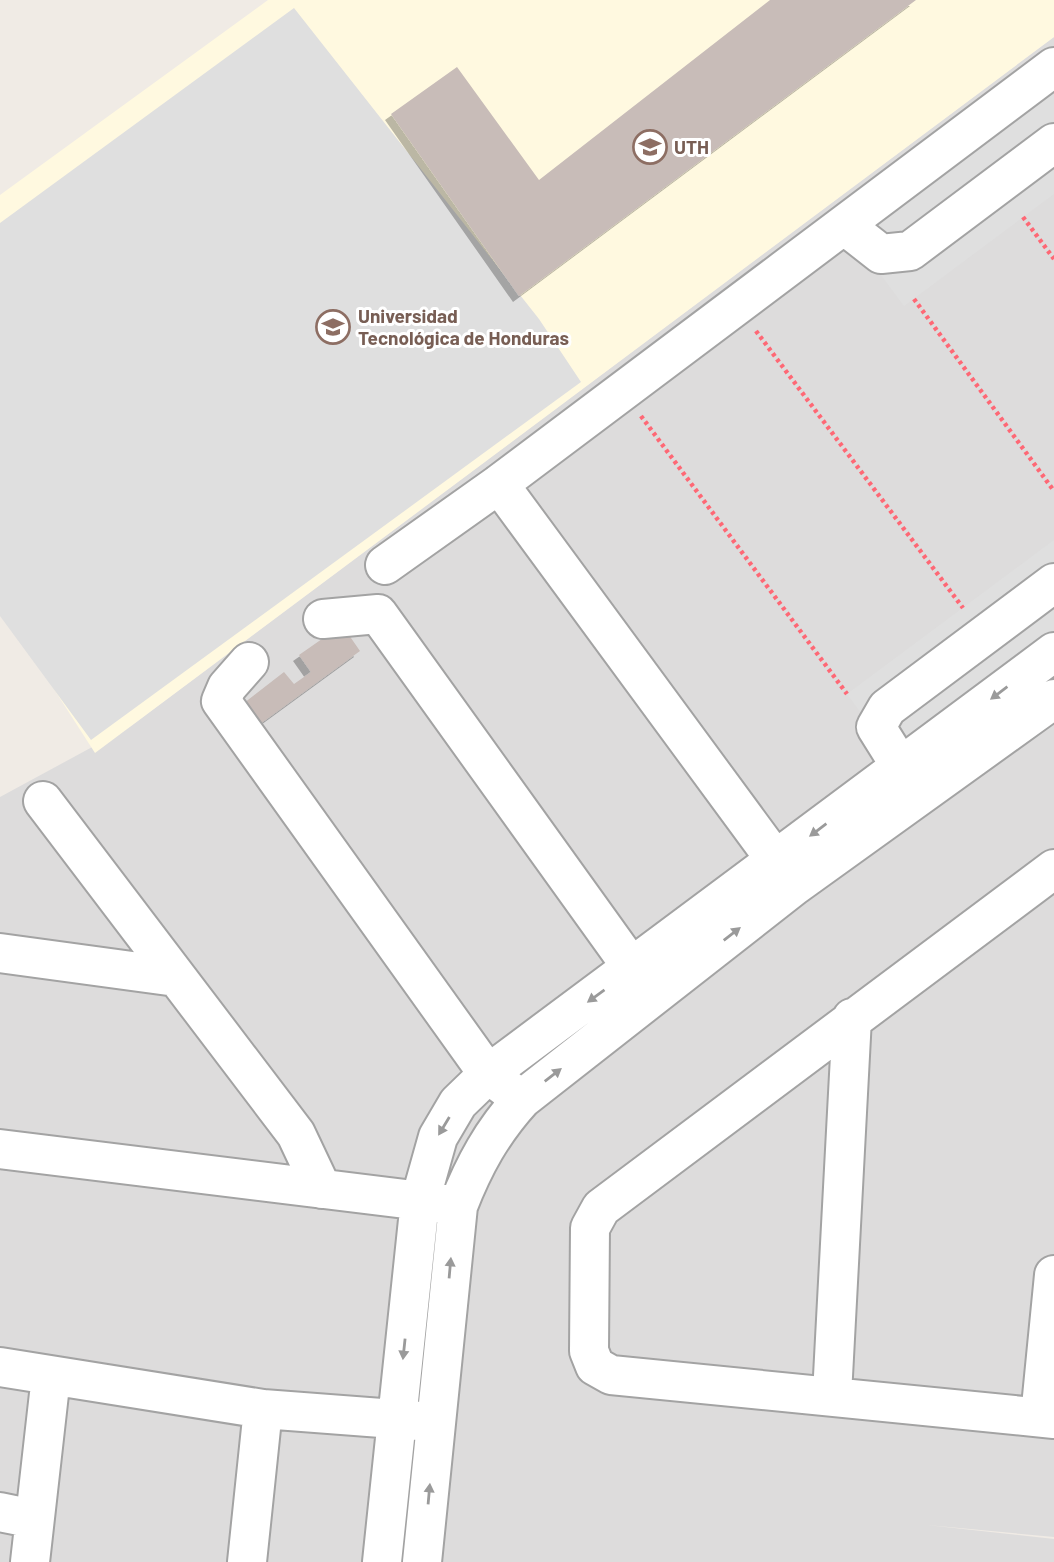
<svg xmlns="http://www.w3.org/2000/svg" width="1054" height="1562" viewBox="0 0 1054 1562" font-family="Barlow,sans-serif">
<style>
.residential{fill:#dddcdc}
.education{fill:#fff9e0}
.parking{fill:#dfdfdf}
.building{fill:#c8bcb8;filter:url(#shadow)}
.lines{fill:none;stroke-linecap:round;stroke-linejoin:round}
.minor-casing{stroke:#a3a3a3;stroke-width:42}
.path{stroke:#fe6875;stroke-width:4.5;stroke-dasharray:3.5 3.5;stroke-linecap:butt}
.minor{stroke:#fff;stroke-width:38}
.oneway{fill:#9a9a9a}
.labels{text-anchor:middle;stroke-width:6;stroke-linejoin:round;paint-order:stroke}
.education-label{font-size:19px;font-weight:bold;fill:#785e54;stroke:#fff;text-anchor:start}
</style>
<defs>
<filter id="shadow"><feDropShadow dx="-6" dy="6" stdDeviation="0" flood-color="#0004"/></filter>
</defs>
<rect width="100%" height="100%" fill="#f0ebe5"/>
<path class="residential" d="M 1054,37 L 1054,1537 L 927,1525 L 1054,1539 L 1054,1562 L 0,1562 L 0,797 L 131,726 Z"/>
<path class="education" d="M 268,0 L 1054,0 L 1054,37 L 95,753 L 0,605 L 0,195 Z"/>
<path class="parking" d="M 294,8 L 539,319 L 581,382 L 91,740 L 0,616 L 0,223 Z
M 1054,67 L 1054,194 L 904,306 L 844,225 Z
M 1054,540 L 1054,653 L 901,767 L 847,694 Z"/>
<path class="building" d="M 770,0 L 916,0 L 519,296 L 391,114 L 457,67 L 539,180 Z
M 342,625 L 360,651 L 260,724 L 244,703 L 284,672 L 294,684 L 311,672 L 299,655 Z"/>
<g class="lines">
<g class="minor-casing">
<path id="minor" d="M 844,225 L 881,254 L 910,251 L 1054,143
M 499,484 L 791,881
M 385,565 L 499,484 L 1054,67
M 323,619 L 378,614 L 633,969
M 249,662 L 227,687 L 221,701 L 488,1074 L 509,1090
M 901,767 L 876,727 L 887,708 L 1054,583
M 43,801 L 296,1134 L 322,1189
M 1054,869 L 601,1208 L 590,1228 L 589,1351 L 595,1366 L 611,1375 L 1054,1419
M 0,953 L 176,977
M 0,1149 L 446,1204
M 0,1367 L 263,1409 L 421,1421
M 832,1395 L 852,1018
M 1040,1417 L 1054,1275
M 0,1512 L 34,1519
M 30,1562 L 51,1376
M 247,1562 L 263,1409
M 382,1562 L 420,1201 L 438,1137 L 458,1103 L 488,1074 L 1054,652
M 422,1562 L 458,1206 C 474,1165 492,1132 522,1099 L 794,886 L 1054,699"/>
</g>
<path class="path" d="M 1023,217 L 1054,259
M 914,299 L 1054,491
M 756,331 L 963,608
M 641,416 L 847,694"/>
<use href="#minor" class="minor"/>
</g>
<defs><path id="oneway-solid" d="M-6-.8H1V-3.2L6.5 0L1 3.2V.8H-6Z" transform="scale(1.75)"/></defs>
<g class="oneway">
<use href="#oneway-solid" transform="translate(999 693) rotate(143)"/>
<use href="#oneway-solid" transform="translate(818 830) rotate(143)"/>
<use href="#oneway-solid" transform="translate(732 934) rotate(-38)"/>
<use href="#oneway-solid" transform="translate(596 996) rotate(144)"/>
<use href="#oneway-solid" transform="translate(553 1075) rotate(-38)"/>
<use href="#oneway-solid" transform="translate(444 1126) rotate(121)"/>
<use href="#oneway-solid" transform="translate(450 1268) rotate(-85)"/>
<use href="#oneway-solid" transform="translate(404 1349) rotate(96)"/>
<use href="#oneway-solid" transform="translate(429 1494) rotate(-85)"/>
</g>
<defs>
<g id="university-ring" transform="scale(1.75)"><circle r="9.5" fill="#fff" stroke="#8d6e63" stroke-width="1.5"/><path d="M0-5L7-2L0 1L-7-2ZM-4 1L0 2.5L4 1V4Q0 6-4 4Z" fill="#8d6e63"/></g>
</defs>
<g fill-rule="evenodd">
<use href="#university-ring" x="650" y="147"/>
<use href="#university-ring" x="333" y="327"/>
</g>
<g class="labels">
<g class="education-label">
<text x="674" y="154">UTH</text>
<text x="358" y="323">Universidad<tspan x="358" dy="22">Tecnológica de Honduras</tspan></text>
</g>
</g>
</svg>
